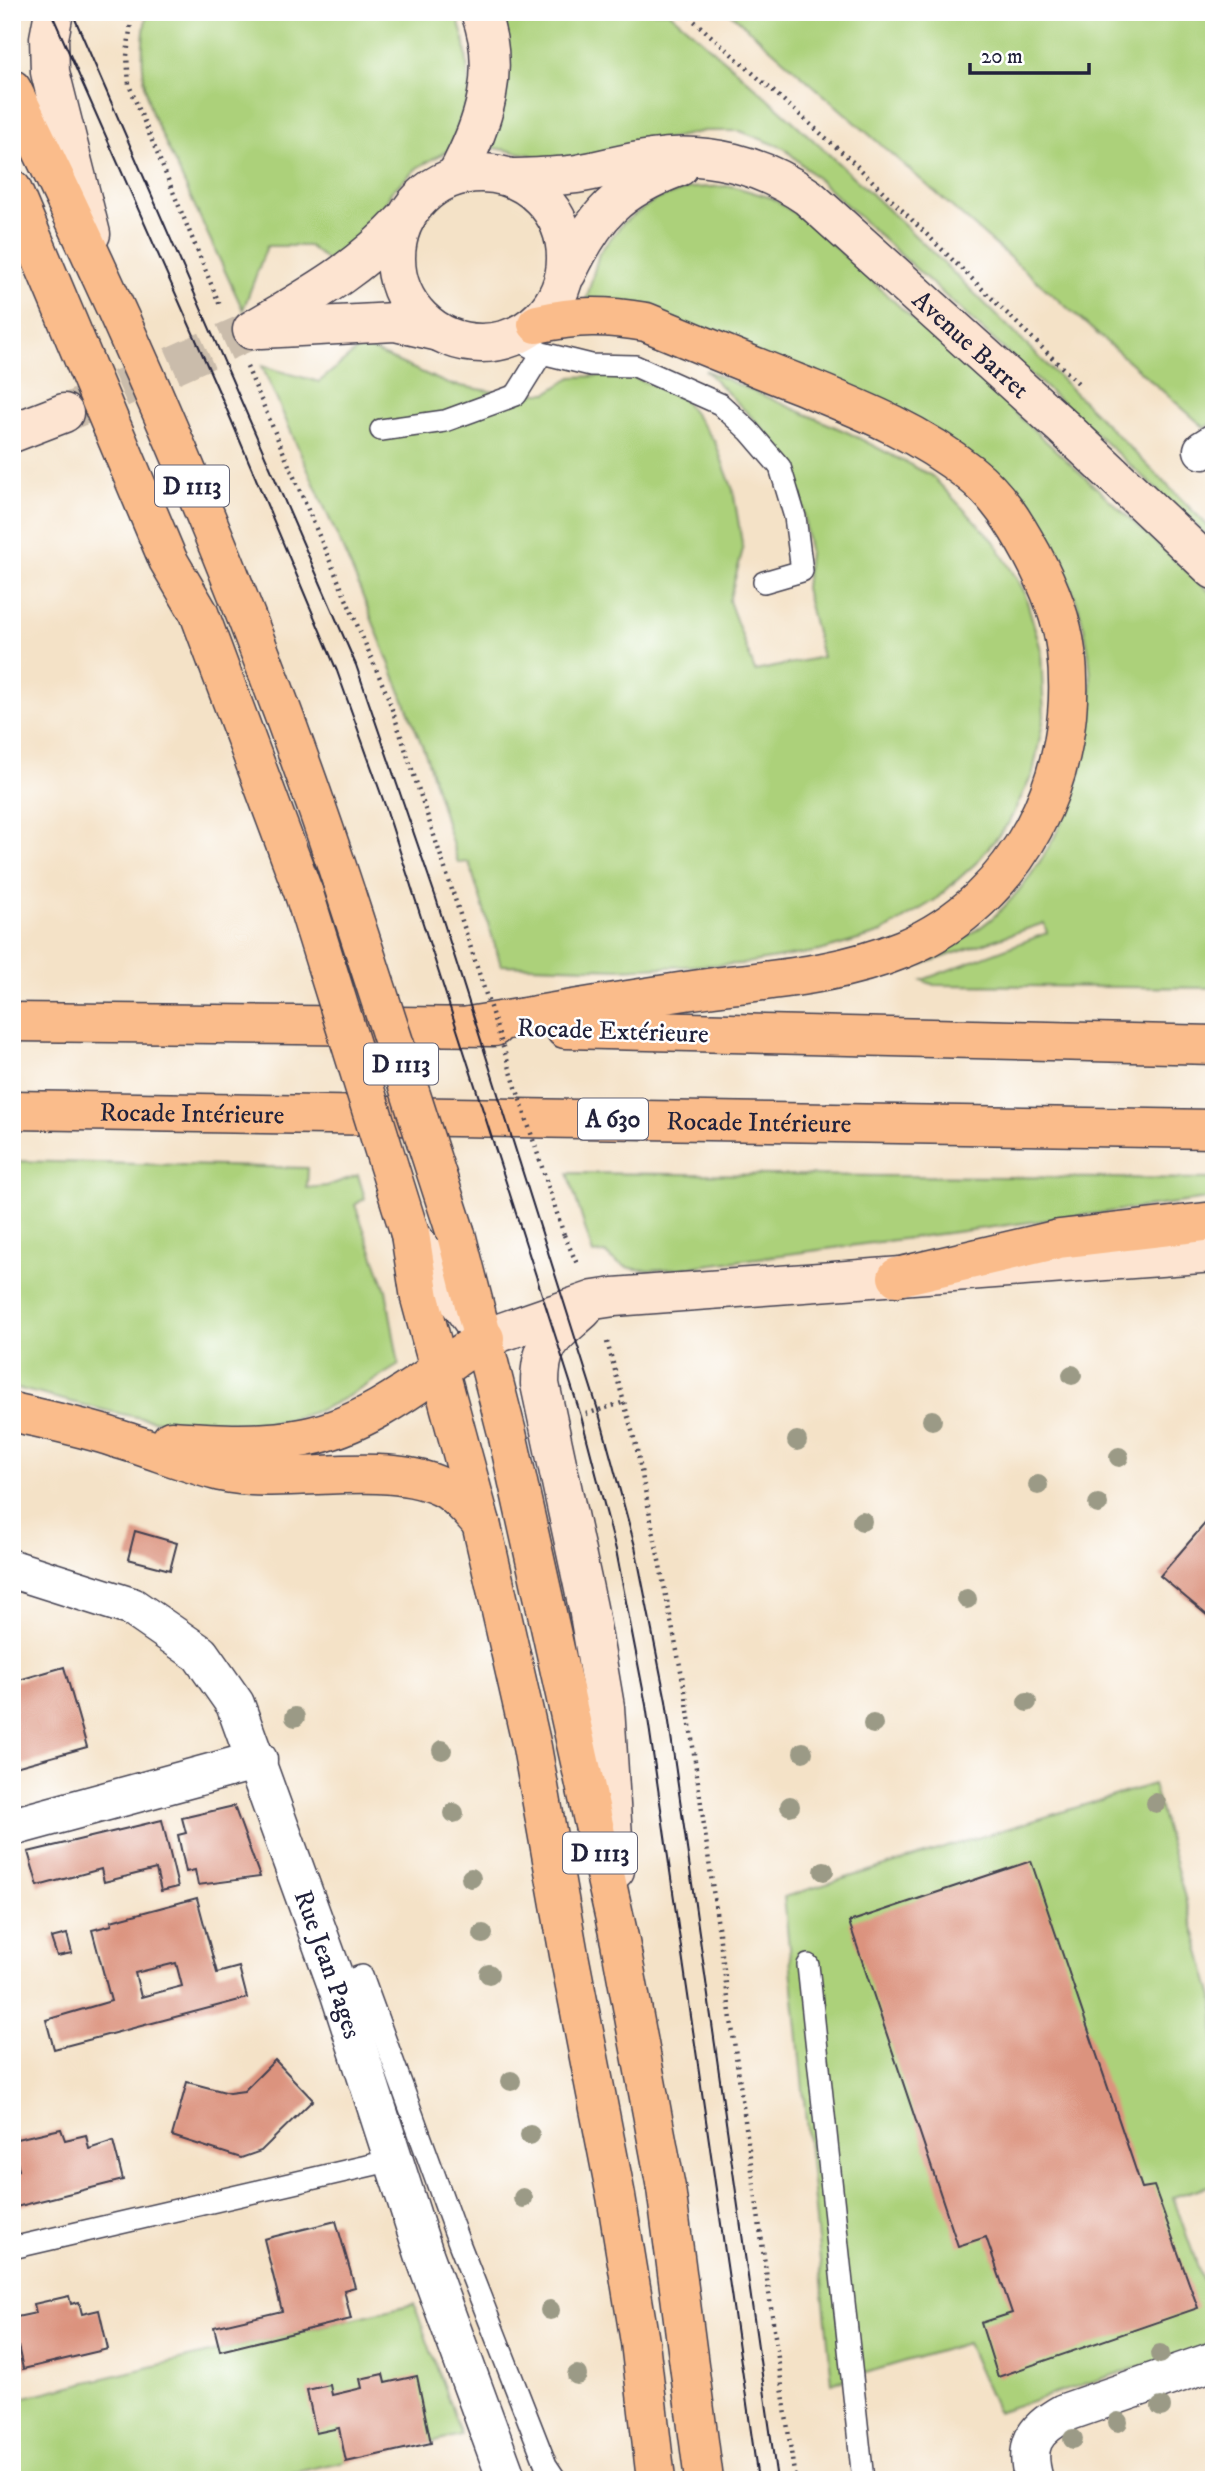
<svg xmlns="http://www.w3.org/2000/svg" width="1226" height="2492" viewBox="0 0 1226 2492" font-family="'IM FELL DW Pica',serif">
<style>
.green{fill:#acd17a;stroke:#677a5a;stroke-width:2}
.building{fill:#db937e;fill-rule:evenodd}
.lines{fill:none;stroke-linecap:round;stroke-linejoin:round}
.secondary-tunnel{stroke:#cabcab;stroke-width:38;stroke-dasharray:38 19;stroke-linecap:butt}
.lane-casing{stroke:#423f50;stroke-width:24}
.street-casing{stroke:#423f50;stroke-width:41}
.secondary-casing{stroke:#423f50;stroke-width:41}
.primary-casing{stroke:#423f50;stroke-width:41}
.highway-casing{stroke:#423f50;stroke-width:41}
.path{stroke:#423f50;stroke-width:4.5;stroke-dasharray:2 5;stroke-linecap:butt}
.lane{stroke:#fff;stroke-width:21}
.street{stroke:#fff;stroke-width:38}
.secondary{stroke:#fde4d1;stroke-width:38}
.primary{stroke:#fabc8b;stroke-width:38}
.highway{stroke:#fabc8b;stroke-width:38}
.tram{stroke:#22223b;stroke-width:2}
.primary-bridge-casing{stroke:#423f50;stroke-width:41;stroke-linecap:butt}
.path-bridge{stroke:#423f50;stroke-width:4.5;stroke-dasharray:2 5;stroke-linecap:butt}
.primary-bridge{stroke:#fabc8b;stroke-width:38}
.tree{fill:#9b9a86}
.labels{text-anchor:middle;stroke-width:5;stroke-linejoin:round;paint-order:stroke}
.shield{fill:#fff;stroke:#646476;stroke-width:2}
.shield-label{font-size:24px;font-weight:bold;fill:#22223b}
.street-label{font-size:26px;fill:#22223b;stroke:#fff}
</style>
<rect width="100%" height="100%" fill="#fff"/>
<filter id="ink" filterUnits="userSpaceOnUse"><feTurbulence type="fractalNoise" baseFrequency=".0143" numOctaves="2"/><feDisplacementMap in="SourceGraphic" scale="14" xChannelSelector="R" yChannelSelector="G"/><feConvolveMatrix kernelMatrix="1 2 1 2 8 2 1 2 1" color-interpolation-filters="sRGB"/></filter>
<filter id="wash" filterUnits="userSpaceOnUse"><feTurbulence type="fractalNoise" baseFrequency=".00686" numOctaves="4" result="noise"/><feDisplacementMap in="SourceGraphic" scale="28" xChannelSelector="R" yChannelSelector="G"/><feGaussianBlur stdDeviation="1.57" result="paint"/><feColorMatrix in="noise" values="0 0 0 0 0 0 0 0 0 0 0 0 0 0 0 0 0 1.4 0 .05"/><feComposite in="paint" operator="in"/></filter>
<g filter="url(#wash)">
<rect width="100%" height="100%" fill="#f4e2c7"/>
<path class="green" d="M 147,12 L 456,12 L 465,44 L 470,93 L 449,150 L 418,167 L 391,192 L 370,237 L 332,264 L 309,246 L 267,246 L 243,310 L 152,114 C 141,79 140,49 147,12 Z
M 504,12 L 669,12 C 861,175 1036,354 1214,532 L 1214,542 L 784,148 L 740,131 L 704,131 L 554,164 L 531,155 L 485,146 C 511,91 512,72 504,12 Z
M 729,12 L 1214,12 L 1214,422 L 1205,428 Z
M 732,186 L 772,198 L 809,223 L 1214,596 L 1214,988 L 934,985 L 922,980 L 1047,933 L 1044,923 L 920,965 C 947,948 981,931 1003,908 C 1083,825 1115,698 1072,589 C 1056,549 1030,515 1004,481 L 586,301 L 599,253 L 623,223 L 655,200 L 690,188 Z
M 362,346 L 448,384 L 502,393 L 547,393 L 572,377 L 627,375 L 680,395 L 715,442 L 733,490 L 743,549 L 729,601 L 755,671 L 822,657 L 805,588 L 809,552 L 801,494 L 776,442 L 705,370 L 849,433 L 932,476 L 994,541 L 1024,591 L 1041,650 L 1044,717 L 1033,773 L 1008,824 L 976,863 L 935,900 L 879,934 L 820,951 L 740,964 L 618,969 L 501,965 L 469,862 L 458,863 L 427,758 L 353,572 L 262,366 L 319,382 Z
M 12,1161 L 308,1168 L 307,1188 L 327,1186 L 358,1175 L 365,1198 L 355,1205 L 386,1290 L 399,1365 C 369,1383 339,1405 305,1415 C 207,1445 108,1410 12,1387 Z
M 568,1173 L 1214,1179 L 1214,1198 L 683,1268 C 655,1269 625,1276 605,1253 L 593,1254 Z
M 1153,1784 L 1214,2001 L 1214,2148 L 1209,2153 L 1214,2184 L 1173,2197 L 1214,2312 L 1214,2343 L 997,2412 L 967,2343 L 832,2383 L 784,1897 Z
M 414,2304 L 461,2435 L 261,2480 L 12,2480 L 12,2400 Z"/>
<g id="blocks">
<path class="building" d="M 1214,1513 L 1214,1609 L 1208,1616 L 1160,1576 Z
M 135,1531 L 177,1543 L 170,1570 L 128,1559 Z
M 64,1667 L 87,1747 L 12,1768 L 12,1682 Z
M 234,1806 L 260,1877 L 198,1885 L 195,1870 L 186,1872 L 178,1835 L 186,1833 L 182,1818 Z
M 162,1820 L 178,1887 L 161,1891 L 156,1869 L 104,1882 L 101,1869 L 38,1886 L 28,1852 Z
M 1031,1861 L 1142,2188 L 1154,2186 L 1198,2308 L 998,2377 L 981,2323 L 1012,2313 L 986,2237 L 958,2246 L 849,1922 Z
M 197,1898 L 217,1973 L 239,1967 L 247,1998 L 54,2049 L 46,2020 L 111,2001 L 92,1930 L 112,1925 L 111,1921 ZM 176,1963 L 182,1986 L 141,1997 L 135,1973 Z
M 67,1934 L 72,1953 L 57,1956 L 51,1938 Z
M 275,2060 L 313,2100 L 261,2151 L 241,2158 L 172,2136 L 187,2082 L 229,2093 L 244,2091 Z
M 61,2129 L 65,2140 L 86,2135 L 89,2149 L 113,2141 L 123,2180 L 12,2208 L 12,2172 L 19,2170 L 12,2140 Z
M 336,2221 L 355,2287 L 344,2290 L 351,2319 L 220,2351 L 214,2327 L 282,2311 L 264,2239 Z
M 69,2296 L 71,2304 L 79,2302 L 82,2314 L 99,2310 L 108,2349 L 23,2369 L 12,2318 L 36,2313 L 34,2304 Z
M 383,2374 L 385,2383 L 417,2376 L 431,2443 L 346,2462 L 339,2428 L 316,2433 L 307,2390 L 330,2385 L 332,2395 L 362,2388 L 360,2379 Z"/>
</g>
</g>
<g filter="url(#ink)">
<use href="#blocks" fill-opacity="0" stroke="#423f50" stroke-width="2"/>
<g class="lines">
<path class="secondary-tunnel" d="M 68,412 L 252,330"/>
<g class="lane-casing">
<path id="lane" d="M 514,338 L 542,353
M 381,430 L 445,421 L 516,395 L 542,353 L 591,365 L 635,366 L 720,404 L 749,431 L 780,467 L 795,517 L 802,571 L 764,582
M 808,1965 L 863,2480
M 337,1984 L 362,1976 L 459,2243 L 546,2465 L 556,2480
M 12,2248 L 393,2160"/>
</g>
<g class="street-casing">
<g id="street">
<path d="M 1203,450 L 1214,443"/>
<path id="s1" d="M 12,1569 L 132,1607 L 200,1654 L 235,1704 L 339,1991 L 424,2254 L 507,2480"/>
<path d="M 12,1827 L 258,1760"/>
<path d="M 1034,2480 C 1024,2445 1033,2430 1064,2413 L 1214,2361"/>
</g>
</g>
<g class="secondary-casing">
<g id="secondary">
<path d="M 54,12 L 49,38 L 50,72 L 91,234"/>
<circle cx="481" cy="258" r="85"/>
<path d="M 456,176 C 484,124 502,70 480,12"/>
<path id="s2" d="M 513,178 C 534,177 556,177 577,174 C 602,170 626,162 651,159 C 707,150 762,165 808,197 L 1063,427 L 1214,570"/>
<path d="M 567,273 C 595,215 617,190 679,167"/>
<path d="M 261,329 L 395,322 L 435,331"/>
<path d="M 252,330 C 311,295 357,271 405,219"/>
<path d="M 12,433 L 64,413"/>
<path d="M 410,1234 L 485,1338 L 594,1300 L 614,1297 L 1214,1253"/>
<path d="M 583,1310 C 553,1337 540,1342 540,1384 L 588,1608 L 605,1707 L 615,1870"/>
</g>
</g>
<g class="primary-casing">
<path id="primary" d="M 12,89 C 140,350 256,618 346,894
M 12,189 L 168,560 L 199,613 L 304,894
M 410,1234 L 420,1298 L 481,1523 L 532,1747 L 569,1955 L 616,2196 L 640,2342 L 656,2480
M 456,1234 L 507,1433 L 620,1942 L 666,2188 L 704,2480"/>
</g>
<g class="highway-casing">
<g id="highway">
<path d="M 12,1022 L 494,1027"/>
<path d="M 469,1026 C 551,1013 633,998 714,987 C 779,979 842,974 903,949 C 1019,900 1081,774 1066,651 C 1062,618 1047,582 1032,554 C 1015,523 998,495 970,473 C 917,431 860,409 799,384 C 748,364 697,343 646,322 C 605,315 578,315 537,324"/>
<path d="M 565,1029 L 1214,1045"/>
<path id="s3" d="M 12,1110 L 1214,1129"/>
<path d="M 897,1277 L 1059,1239 L 1214,1221"/>
<path d="M 12,1412 C 46,1420 82,1427 115,1438 C 150,1448 185,1463 221,1472 C 288,1487 391,1457 447,1490 C 461,1499 470,1511 481,1523"/>
<path d="M 171,1440 C 216,1443 262,1446 306,1437 C 373,1424 428,1375 485,1338"/>
</g>
</g>
<path class="path" d="M 132,12 L 127,56 L 129,85 L 221,308
M 684,12 L 854,163 L 1079,384
M 247,367 L 388,697 L 453,893
M 564,1235 L 578,1266
M 607,1342 L 636,1445 L 686,1696 L 795,2480
M 586,1414 L 625,1402"/>
<use href="#lane" class="lane"/>
<use href="#street" class="street"/>
<use href="#secondary" class="secondary"/>
<use href="#primary" class="primary"/>
<use href="#highway" class="highway"/>
<path class="tram" d="M 51,12 L 227,410 L 337,671 L 386,808 L 581,1416 L 616,1550 L 646,1705 L 758,2480
M 72,12 L 356,665 L 435,895 L 598,1410 L 635,1546 L 666,1701 L 777,2480"/>
<g class="primary-bridge-casing">
<path id="primary-bridge" d="M 304,894 L 410,1234
M 346,894 L 456,1234"/>
</g>
<path class="path-bridge" d="M 453,893 L 564,1235"/>
<use href="#primary-bridge" class="primary-bridge"/>
</g>
<g class="tree">
<circle cx="1072" cy="1375" r="10"/>
<circle cx="932" cy="1420" r="10"/>
<circle cx="797" cy="1441" r="10"/>
<circle cx="1119" cy="1457" r="10"/>
<circle cx="1038" cy="1485" r="10"/>
<circle cx="1098" cy="1504" r="10"/>
<circle cx="862" cy="1521" r="10"/>
<circle cx="967" cy="1599" r="10"/>
<circle cx="1027" cy="1702" r="10"/>
<circle cx="295" cy="1717" r="10"/>
<circle cx="873" cy="1724" r="10"/>
<circle cx="442" cy="1750" r="10"/>
<circle cx="803" cy="1752" r="10"/>
<circle cx="1156" cy="1803" r="10"/>
<circle cx="790" cy="1806" r="10"/>
<circle cx="454" cy="1813" r="10"/>
<circle cx="824" cy="1871" r="10"/>
<circle cx="471" cy="1878" r="10"/>
<circle cx="483" cy="1934" r="10"/>
<circle cx="489" cy="1974" r="10"/>
<circle cx="511" cy="2081" r="10"/>
<circle cx="530" cy="2135" r="10"/>
<circle cx="523" cy="2198" r="10"/>
<circle cx="550" cy="2310" r="10"/>
<circle cx="1160" cy="2354" r="10"/>
<circle cx="577" cy="2375" r="10"/>
<circle cx="1161" cy="2407" r="10"/>
<circle cx="1118" cy="2422" r="10"/>
<circle cx="1073" cy="2439" r="10"/>
</g>
</g>
<g class="labels">
<g class="shield">
<rect x="155" y="465.5" width="74" height="41" rx="5"/>
<rect x="364" y="1043.5" width="74" height="41" rx="5"/>
<rect x="578" y="1098.5" width="70" height="41" rx="5"/>
<rect x="563" y="1832.5" width="74" height="41" rx="5"/>
</g>
<g class="shield-label">
<text x="192" y="494">D 1113</text>
<text x="401" y="1072">D 1113</text>
<text x="613" y="1127">A 630</text>
<text x="600" y="1861">D 1113</text>
</g>
<g class="street-label">
<text dy="9" stroke="none"><textPath href="#s2" startOffset="525">Avenue Barret</textPath></text>
<text transform="translate(613 1030) rotate(2)" y="9">Rocade Extérieure</text>
<text dy="9" stroke="none"><textPath href="#s3" startOffset="180">Rocade Intérieure</textPath></text>
<text dy="9" stroke="none"><textPath href="#s3" startOffset="747">Rocade Intérieure</textPath></text>
<text dy="9" stroke="none"><textPath href="#s1" startOffset="546">Rue Jean Pages</textPath></text>
</g>
</g>
<rect width="1226" height="2492" fill="none" stroke="#fff" stroke-width="42"/>
<path d="M970 63v10h119v-10" fill="none" stroke="#22223b" stroke-width="3.5"/>
<text x="981" y="63" font-size="21" fill="#22223b" stroke="#ffffff" stroke-width="5" paint-order="stroke">20 m</text>
</svg>
